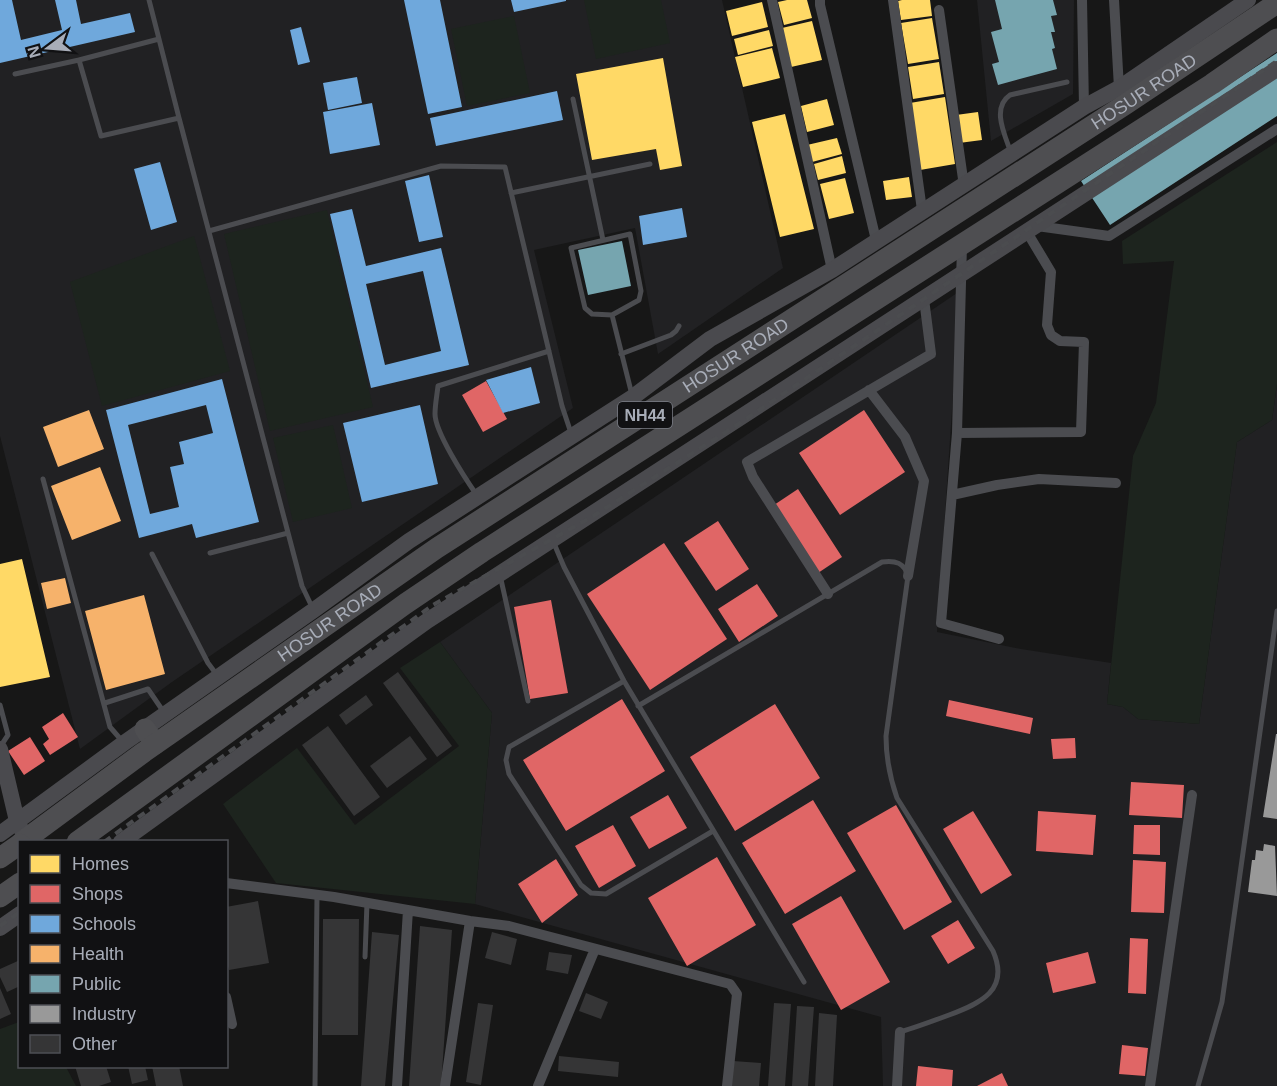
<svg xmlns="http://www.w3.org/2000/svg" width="1277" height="1086" viewBox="0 0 1277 1086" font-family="Arial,sans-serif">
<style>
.built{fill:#212123}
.green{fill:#1d241e}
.homes{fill:#ffd966}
.shops{fill:#e06666}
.schools{fill:#6fa8dc;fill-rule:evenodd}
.health{fill:#f6b26b}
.public{fill:#76a5af}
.industry{fill:#999}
.building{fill:#353536}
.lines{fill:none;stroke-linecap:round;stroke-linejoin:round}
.lane{stroke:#4b4c50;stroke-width:5}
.street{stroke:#4b4c50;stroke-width:10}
.secondary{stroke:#4a4a4e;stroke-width:16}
.highway{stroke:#4e4e51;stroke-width:21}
.rail{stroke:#4b4c4f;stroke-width:4;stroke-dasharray:8 6;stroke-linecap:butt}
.labels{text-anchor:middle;stroke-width:6;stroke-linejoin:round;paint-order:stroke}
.shield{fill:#111113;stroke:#7b7e86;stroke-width:1.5}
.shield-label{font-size:16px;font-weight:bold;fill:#a8adb8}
.street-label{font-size:18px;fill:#a8adb8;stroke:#111113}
</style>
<rect width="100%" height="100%" fill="#171717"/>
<path class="built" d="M 0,0 L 722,0 L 783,268 L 658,354 L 635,228 L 534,250 L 573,408 L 172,682 L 80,749 L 0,436 Z
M 977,0 L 1074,0 L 1073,94 L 991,141 Z
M 960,291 L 937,632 L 1021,649 L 1111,663 L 1107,704 L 1123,707 L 1138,719 L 1199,724 L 1237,442 L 1272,420 L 1277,384 L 1277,1086 L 883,1086 L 881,1017 L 475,904 L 492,713 L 440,642 Z"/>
<path class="green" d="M 584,0 L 661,0 L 670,43 L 596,59 Z
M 514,16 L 530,93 L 467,106 L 451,29 Z
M 1277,142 L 1277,384 L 1272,420 L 1237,442 L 1199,724 L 1138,719 L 1123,707 L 1107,704 L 1133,456 L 1156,403 L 1174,261 L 1123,264 L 1122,241 Z
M 327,210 L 373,407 L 270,431 L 224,234 Z
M 194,236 L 230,371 L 102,406 L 70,282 Z
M 333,425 L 352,508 L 293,522 L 273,438 Z
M 440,642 L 492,713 L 475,904 L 276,883 L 223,804 L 297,748 L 355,825 L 459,746 L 400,668 Z
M 19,1022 L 20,1066 L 66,1067 L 76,1086 L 0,1086 L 0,1029 Z"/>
<path class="homes" d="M 787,0 L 807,0 L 812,18 L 784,25 L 778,2 Z
M 902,0 L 930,0 L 932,16 L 901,20 L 898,1 Z
M 762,2 L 768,27 L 732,36 L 726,11 Z
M 932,18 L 939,59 L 908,64 L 901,23 Z
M 812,21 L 822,60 L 791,67 L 782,28 Z
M 769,30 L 773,46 L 738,55 L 734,39 Z
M 772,48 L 780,78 L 743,87 L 735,57 Z
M 663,58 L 682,166 L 660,170 L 656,149 L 592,160 L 576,74 Z
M 939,62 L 944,94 L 913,99 L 908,67 Z
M 945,97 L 955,164 L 920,170 L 910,103 Z
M 827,99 L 834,125 L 807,132 L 801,106 Z
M 978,112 L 982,140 L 959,143 L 956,115 Z
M 785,114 L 814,229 L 780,237 L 752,122 Z
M 837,138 L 842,154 L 812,162 L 807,145 Z
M 842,156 L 846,173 L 818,180 L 814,164 Z
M 909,177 L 912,197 L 886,200 L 883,181 Z
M 845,178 L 854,213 L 829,219 L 820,184 Z
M 22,559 L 50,677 L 0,687 L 0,564 Z"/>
<path class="shops" d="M 486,381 L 507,419 L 483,432 L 462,395 Z
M 864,410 L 905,472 L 840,515 L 799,453 Z
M 798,489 L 842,557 L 818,573 L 774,505 Z
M 718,521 L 749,569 L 716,591 L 684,543 Z
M 664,543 L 727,639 L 650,690 L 587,594 Z
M 757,584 L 778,616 L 739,642 L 718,609 Z
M 551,600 L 568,693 L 530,699 L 514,607 Z
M 622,699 L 665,771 L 566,831 L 523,760 Z
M 949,700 L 1033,718 L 1030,734 L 946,716 Z
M 775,704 L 820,778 L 735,831 L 690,757 Z
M 63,713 L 78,737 L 50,755 L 43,744 L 49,739 L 42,727 Z
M 30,737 L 45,761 L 24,775 L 8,751 Z
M 1075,738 L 1076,758 L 1053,759 L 1051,739 Z
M 1131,782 L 1184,785 L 1182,818 L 1129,815 Z
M 668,795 L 687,828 L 649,849 L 630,817 Z
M 813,800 L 856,871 L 785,914 L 742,843 Z
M 896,805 L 952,902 L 904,930 L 847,833 Z
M 973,811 L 1012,875 L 981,894 L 943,829 Z
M 1038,811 L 1096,815 L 1093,855 L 1036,851 Z
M 613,825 L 636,866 L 599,888 L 575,846 Z
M 1134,825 L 1160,825 L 1160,855 L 1133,854 Z
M 717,857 L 756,925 L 687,966 L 648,898 Z
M 556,859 L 578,895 L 542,923 L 518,884 Z
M 1133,860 L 1166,862 L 1164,913 L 1131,912 Z
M 841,896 L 890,982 L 841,1010 L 792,924 Z
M 958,920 L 975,948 L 948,964 L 931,936 Z
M 1130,938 L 1148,939 L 1146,994 L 1128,993 Z
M 1088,952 L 1096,983 L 1053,993 L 1046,963 Z
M 1122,1045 L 1148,1048 L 1145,1076 L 1119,1074 Z
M 918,1066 L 953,1070 L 952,1086 L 916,1086 Z
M 1002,1073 L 1008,1086 L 977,1086 Z"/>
<path class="schools" d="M 0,0 L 12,0 L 21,40 L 62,30 L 55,0 L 76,0 L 81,24 L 130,13 L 135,32 L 0,63 Z
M 404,0 L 440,0 L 462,107 L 428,114 Z
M 511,0 L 566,0 L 566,1 L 514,12 Z
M 301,27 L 310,62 L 298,65 L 290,30 Z
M 357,77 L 362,103 L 328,110 L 323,83 Z
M 557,91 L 563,120 L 436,146 L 430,118 Z
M 372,103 L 380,145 L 330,154 L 323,112 Z
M 160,162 L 177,222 L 151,230 L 134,169 Z
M 429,175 L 443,237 L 419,242 L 405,181 Z
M 682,208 L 687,237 L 643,245 L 639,216 Z
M 352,209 L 366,266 L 441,248 L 469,365 L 371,388 L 330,214 ZM 423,271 L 441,351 L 385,365 L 366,284 Z
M 531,367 L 540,403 L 503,413 L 486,380 Z
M 222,379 L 259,522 L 196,538 L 192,524 L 139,538 L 106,410 ZM 206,405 L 213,433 L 179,442 L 184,464 L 170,467 L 179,507 L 150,514 L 128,425 Z
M 420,405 L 438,484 L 362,502 L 343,423 Z"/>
<path class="health" d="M 89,410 L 104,449 L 58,467 L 43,427 Z
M 100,467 L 121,521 L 72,540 L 51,486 Z
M 65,578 L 71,603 L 47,609 L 41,583 Z
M 144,595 L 165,674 L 106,690 L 85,611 Z"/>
<path class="public" d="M 995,0 L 1053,0 L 1057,15 L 1051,16 L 1055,32 L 1051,32 L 1055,48 L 1052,49 L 1057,69 L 998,85 L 992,64 L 999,62 L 991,32 L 1002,29 Z
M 1277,53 L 1277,116 L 1110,225 L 1081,181 Z
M 622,241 L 631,286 L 588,295 L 578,250 Z"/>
<path class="industry" d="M 1276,734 L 1277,734 L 1277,819 L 1263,817 Z
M 1264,844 L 1275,846 L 1277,896 L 1248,892 L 1252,860 L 1255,860 L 1256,850 L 1263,851 Z"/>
<path class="building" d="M 398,672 L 452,746 L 437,757 L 383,683 Z
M 366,695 L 373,705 L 346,725 L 339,715 Z
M 328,726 L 380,797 L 354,816 L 302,745 Z
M 410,736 L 427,759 L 387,788 L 370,766 Z
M 258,901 L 269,963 L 229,970 L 226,959 L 226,907 Z
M 323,919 L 359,919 L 358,1035 L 322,1035 Z
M 420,926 L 452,930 L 441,1086 L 409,1086 Z
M 372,932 L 399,935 L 385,1086 L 361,1086 Z
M 492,932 L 517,939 L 511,965 L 485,958 Z
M 549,952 L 572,955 L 568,974 L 546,970 Z
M 20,960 L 20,986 L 7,992 L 0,977 L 0,969 Z
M 0,988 L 11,1014 L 0,1019 Z
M 586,993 L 608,1002 L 601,1019 L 579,1011 Z
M 478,1003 L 493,1005 L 481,1085 L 466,1082 Z
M 774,1003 L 791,1004 L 785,1086 L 768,1086 Z
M 797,1006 L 814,1007 L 808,1086 L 792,1086 Z
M 819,1013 L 837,1015 L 833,1086 L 815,1086 Z
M 559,1056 L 619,1062 L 618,1077 L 558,1071 Z
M 733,1061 L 761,1063 L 759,1086 L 731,1086 Z
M 75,1066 L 106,1066 L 111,1082 L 99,1086 L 81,1086 Z
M 128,1066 L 145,1066 L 148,1080 L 132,1084 Z
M 152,1066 L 179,1066 L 183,1086 L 156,1086 Z"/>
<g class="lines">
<path class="lane" d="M 149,0 L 159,39
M 79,60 L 159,39 L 179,118
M 15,74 L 79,60 L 101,136 L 179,118 L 302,586 L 313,609
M 573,99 L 603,240
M 1011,153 C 1005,135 991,108 1010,95 L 1067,82
M 511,193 L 650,164
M 209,231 L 441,166 L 505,167 L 562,406 L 571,433
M 612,315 L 639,300 L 641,291 L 630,234 L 571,248 L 585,308 L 592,314 L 612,315 L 632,395
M 621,354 L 671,335 L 676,331 L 679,326
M 43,479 L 110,727 L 123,742
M 476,494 C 465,478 435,432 435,414 C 435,405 437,395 438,386 L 549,351
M 553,541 L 564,567 L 624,681 L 804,982
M 210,553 L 288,533
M 152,554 L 208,663 L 217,675
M 500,575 L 528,701
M 624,681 L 509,747 L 506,760 L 509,774 L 581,885 L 591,893 L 606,894 L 713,831
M 105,703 L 148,689 L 163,711
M 0,705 L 8,735 L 0,747
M 638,706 L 882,562 C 896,560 904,563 908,576 L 886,736 C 886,758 890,778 897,798 L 993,951 C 1010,990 981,1003 949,1015 C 933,1021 917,1027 900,1032
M 365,957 L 367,903
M 315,1086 L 317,895
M 1198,1086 L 1222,1002 L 1277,611"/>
<path class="street" d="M 772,0 L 832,270
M 820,0 L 820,5 L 876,240
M 893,0 L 922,210
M 1082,0 L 1084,107
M 1114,0 L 1119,88
M 939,10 L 964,186
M 1037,226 L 1109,236 L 1277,129
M 962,245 L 957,433 L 941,623 L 999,639
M 869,390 L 905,437 L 924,481 L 908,576
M 957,433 L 1081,432 L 1084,342 L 1060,341 L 1051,335 L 1047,325 L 1051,272 L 1027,232
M 952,495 L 997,485 L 1039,479 L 1116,483
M 828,594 L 753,477 L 747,462 L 931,354 L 924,299
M 226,883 L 334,897 L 470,921 L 509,926 L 730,984 L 737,994 L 727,1086
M 226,997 L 232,1024
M 397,1086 L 408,910
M 445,1086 L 470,921
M 538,1086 L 595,949
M 897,1086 L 900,1032
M 1150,1086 L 1192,795"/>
<path class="secondary" d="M 0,749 L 17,821 L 21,829
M 0,834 L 124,743 L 314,610 L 409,541 L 633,397 L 710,339 L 832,270 L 1084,107 L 1119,88 L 1248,0
M 121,842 L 427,621 L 1277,69
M 0,928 L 20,914"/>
<g class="highway">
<path d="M 145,729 L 155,744"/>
<path id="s1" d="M 22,842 L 144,752 L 437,548 L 1126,104 L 1277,3"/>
<path d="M 77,842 L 405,604 L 482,552 L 1212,84 L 1277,39"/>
<path d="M 0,858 L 20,844"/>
<path d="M 0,897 L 20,883"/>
</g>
<path class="rail" d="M 104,842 L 433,605 L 590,518 L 740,423 L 1277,61
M 0,926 L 20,912"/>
</g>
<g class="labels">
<rect class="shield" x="618" y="402" width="54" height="26" rx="4.5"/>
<g class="shield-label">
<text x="645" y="421">NH44</text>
</g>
<g class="street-label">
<text dy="6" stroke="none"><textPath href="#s1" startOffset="1350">HOSUR ROAD</textPath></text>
<text dy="6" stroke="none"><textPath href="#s1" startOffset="864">HOSUR ROAD</textPath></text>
<text dy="6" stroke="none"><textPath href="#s1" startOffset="378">HOSUR ROAD</textPath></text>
</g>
</g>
<rect x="18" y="840" width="210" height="228" fill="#111113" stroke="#4d4f55" stroke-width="1.5"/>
<rect x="30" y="855" width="30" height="18" fill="#ffd966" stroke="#4d4f55" stroke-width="1.5"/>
<text x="72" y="870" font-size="18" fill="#a8adb8">Homes</text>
<rect x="30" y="885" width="30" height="18" fill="#e06666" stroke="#4d4f55" stroke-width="1.5"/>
<text x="72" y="900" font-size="18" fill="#a8adb8">Shops</text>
<rect x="30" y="915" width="30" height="18" fill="#6fa8dc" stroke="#4d4f55" stroke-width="1.5"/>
<text x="72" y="930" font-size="18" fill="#a8adb8">Schools</text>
<rect x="30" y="945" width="30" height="18" fill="#f6b26b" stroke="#4d4f55" stroke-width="1.5"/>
<text x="72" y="960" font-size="18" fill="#a8adb8">Health</text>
<rect x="30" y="975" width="30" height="18" fill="#76a5af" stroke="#4d4f55" stroke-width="1.5"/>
<text x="72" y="990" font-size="18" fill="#a8adb8">Public</text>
<rect x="30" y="1005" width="30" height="18" fill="#999999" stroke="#4d4f55" stroke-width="1.5"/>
<text x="72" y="1020" font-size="18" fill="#a8adb8">Industry</text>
<rect x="30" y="1035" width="30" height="18" fill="#353536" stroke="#4d4f55" stroke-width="1.5"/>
<text x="72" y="1050" font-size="18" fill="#a8adb8">Other</text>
<g transform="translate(48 48) rotate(254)" stroke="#111113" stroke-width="4.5" paint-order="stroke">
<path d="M0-4.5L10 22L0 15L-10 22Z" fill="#a8adb8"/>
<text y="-9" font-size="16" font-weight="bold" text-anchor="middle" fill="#a8adb8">N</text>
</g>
</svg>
